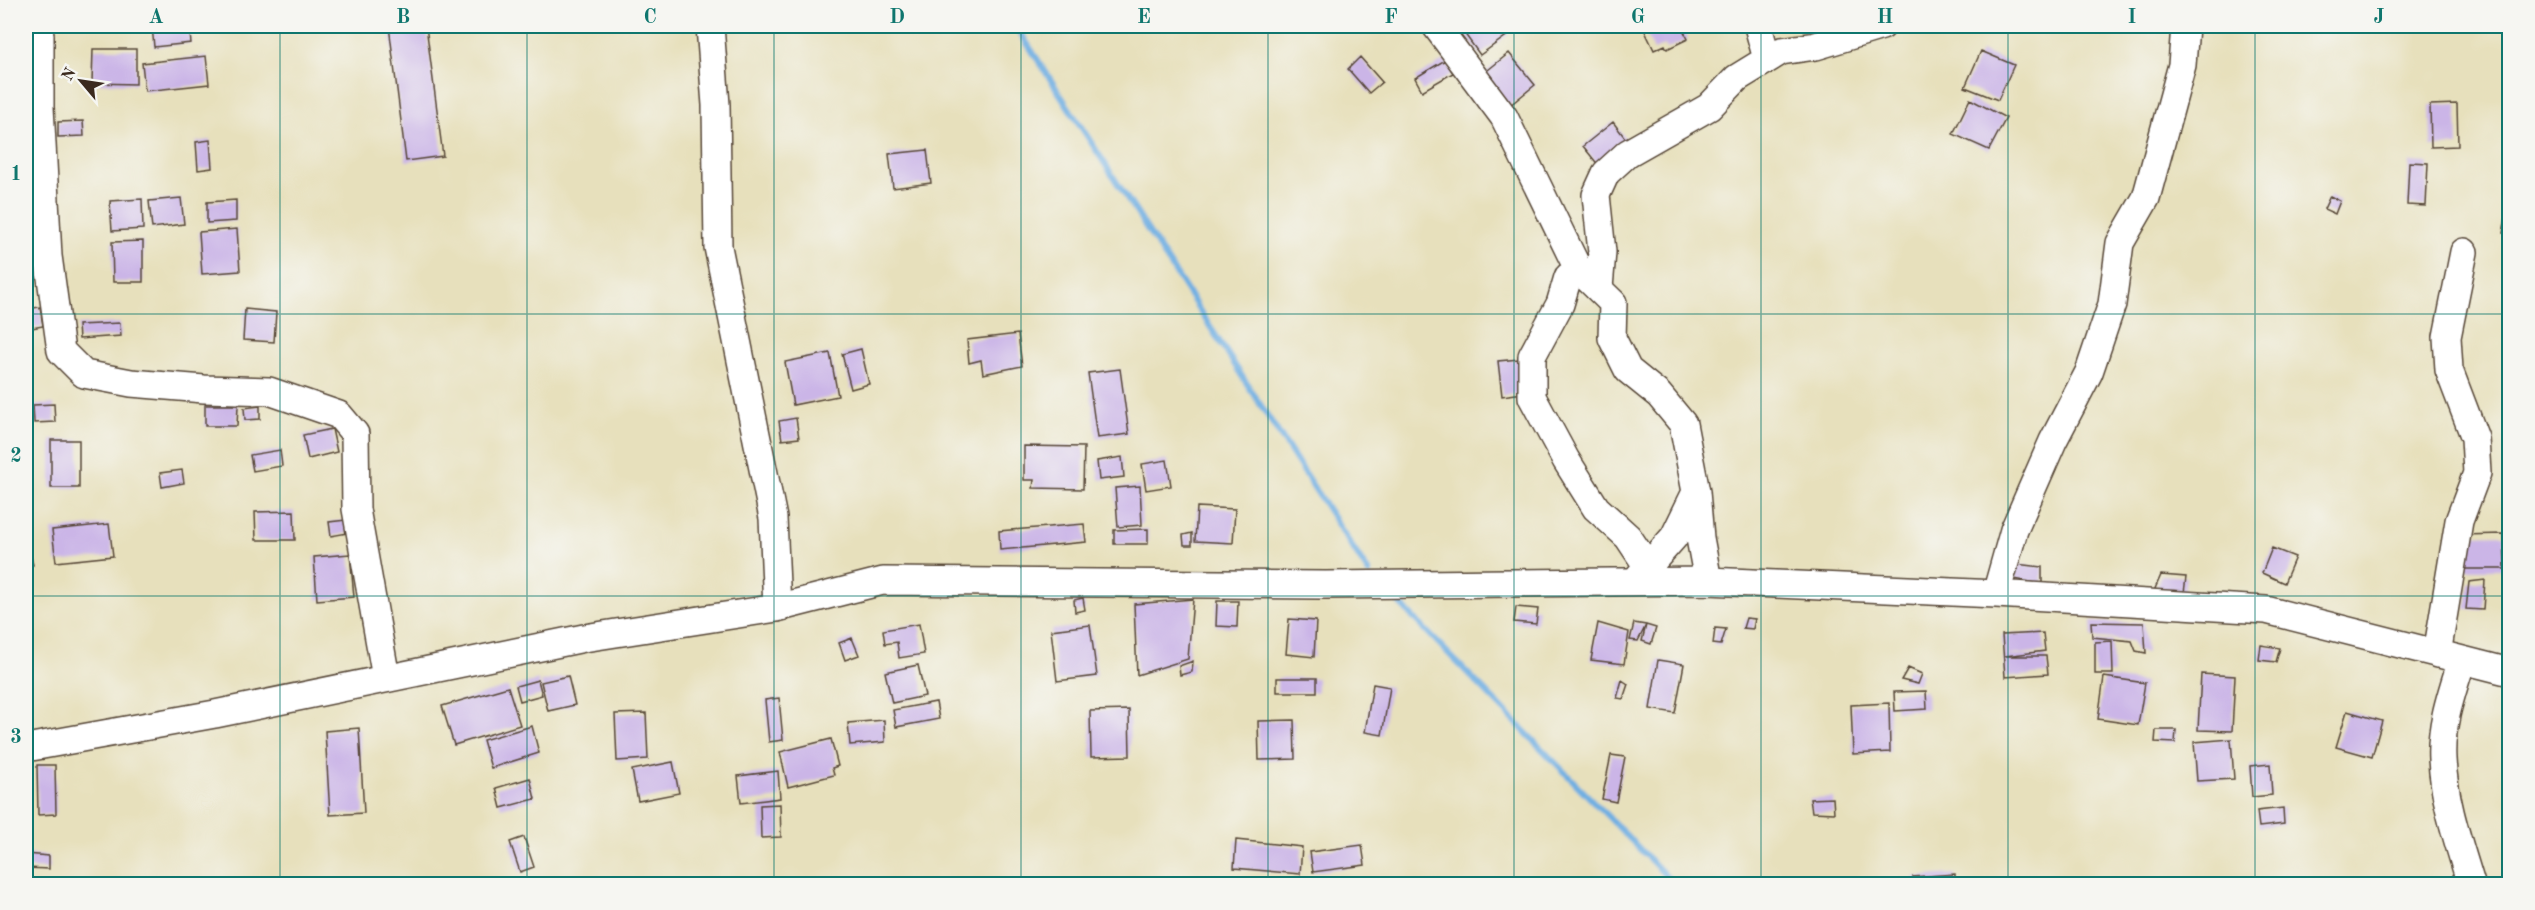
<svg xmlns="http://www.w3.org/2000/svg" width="2535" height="910" viewBox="0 0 2535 910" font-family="'Old Standard TT',serif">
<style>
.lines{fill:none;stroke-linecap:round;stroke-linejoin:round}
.stream{stroke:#6fafe2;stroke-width:6}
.building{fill:#cbb5e7}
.minor-casing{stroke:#554536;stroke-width:30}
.minor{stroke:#fff;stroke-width:27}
.grid{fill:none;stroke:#0f766e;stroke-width:1.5;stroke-opacity:0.55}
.neatline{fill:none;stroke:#0f766e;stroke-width:2}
.grid-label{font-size:20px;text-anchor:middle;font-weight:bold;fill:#0f766e}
</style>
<rect width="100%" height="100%" fill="#f6f6f2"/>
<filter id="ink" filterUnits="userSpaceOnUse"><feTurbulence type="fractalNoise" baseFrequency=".0167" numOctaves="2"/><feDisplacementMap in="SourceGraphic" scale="12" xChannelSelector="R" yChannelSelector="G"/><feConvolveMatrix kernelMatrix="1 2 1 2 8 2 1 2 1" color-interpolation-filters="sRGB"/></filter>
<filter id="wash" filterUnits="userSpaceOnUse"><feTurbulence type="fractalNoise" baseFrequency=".008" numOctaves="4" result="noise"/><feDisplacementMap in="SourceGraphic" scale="24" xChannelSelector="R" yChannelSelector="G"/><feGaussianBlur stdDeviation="1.35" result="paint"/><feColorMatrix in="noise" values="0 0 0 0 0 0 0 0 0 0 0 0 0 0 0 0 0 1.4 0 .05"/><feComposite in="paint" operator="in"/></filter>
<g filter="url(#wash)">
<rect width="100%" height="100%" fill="#e7e0bc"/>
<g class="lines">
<path class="stream" d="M 1016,26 L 1369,573
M 1399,603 L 1674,884"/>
</g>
<g id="blocks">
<path class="building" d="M 152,26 L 189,26 L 191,43 L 154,47 Z
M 389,26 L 426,26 L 443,156 L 406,161 Z
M 832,26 L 865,26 L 865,27 L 833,32 Z
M 1459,26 L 1503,26 L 1509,34 L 1480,55 Z
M 1650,26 L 1681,26 L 1688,39 L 1667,49 L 1665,45 L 1654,50 L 1644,29 Z
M 93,49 L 136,49 L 136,84 L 92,83 Z
M 1981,51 L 2014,65 L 1998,100 L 1965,87 Z
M 1509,53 L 1535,85 L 1509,106 L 1483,74 Z
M 206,56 L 209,84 L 145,91 L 142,63 Z
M 1360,57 L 1382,82 L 1369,93 L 1348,69 Z
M 1445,60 L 1453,73 L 1422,91 L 1415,78 Z
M 1970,99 L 2006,118 L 1989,150 L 1953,134 Z
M 2457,104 L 2458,146 L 2431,147 L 2430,105 Z
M 83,121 L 84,136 L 58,137 L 58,122 Z
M 1613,122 L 1629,143 L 1599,166 L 1583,146 Z
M 210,140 L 212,168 L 198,170 L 196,142 Z
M 927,150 L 931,183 L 893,188 L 889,154 Z
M 2409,162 L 2428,163 L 2426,206 L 2407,205 Z
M 2330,196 L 2340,201 L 2335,214 L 2324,209 Z
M 181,198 L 184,224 L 152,228 L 149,201 Z
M 142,199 L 143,229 L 112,231 L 110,201 Z
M 236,200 L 236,221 L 207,223 L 207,202 Z
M 2507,212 L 2510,213 L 2510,234 L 2503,233 Z
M 237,229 L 240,271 L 202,274 L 199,232 Z
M 143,241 L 143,282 L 113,282 L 112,242 Z
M 40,307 L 43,326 L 26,329 L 26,309 Z
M 245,309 L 276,312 L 274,342 L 243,340 Z
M 120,323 L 121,336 L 79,339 L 78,325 Z
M 1018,334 L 1022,366 L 983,374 L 981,360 L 969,363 L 967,340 Z
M 861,349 L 869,384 L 851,389 L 842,354 Z
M 830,353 L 838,396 L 793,405 L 785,362 Z
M 1519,359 L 1523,393 L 1502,396 L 1498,361 Z
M 1120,369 L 1129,434 L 1097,438 L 1088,373 Z
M 54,404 L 55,422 L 34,423 L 33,405 Z
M 205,405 L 238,405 L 237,426 L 205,426 Z
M 260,406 L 260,419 L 245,420 L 244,408 Z
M 796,418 L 799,438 L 782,440 L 779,421 Z
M 332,429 L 337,452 L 308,459 L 303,435 Z
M 51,440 L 79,440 L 79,488 L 51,488 Z
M 1024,446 L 1084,447 L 1083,489 L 1033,488 L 1034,480 L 1024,480 Z
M 280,450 L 282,466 L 253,471 L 250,455 Z
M 1122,457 L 1124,477 L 1099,480 L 1097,461 Z
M 1167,460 L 1171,486 L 1146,490 L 1142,464 Z
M 182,470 L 184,483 L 162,487 L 160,473 Z
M 1140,486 L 1142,525 L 1118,527 L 1115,488 Z
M 1197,507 L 1235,509 L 1233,543 L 1195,541 Z
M 294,511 L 295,540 L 256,540 L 255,512 Z
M 346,520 L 348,533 L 331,536 L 329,522 Z
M 109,524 L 113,556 L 56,562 L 52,530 Z
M 1084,524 L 1086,542 L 1000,550 L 999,531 Z
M 1148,529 L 1148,544 L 1114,544 L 1114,530 Z
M 1192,533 L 1192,545 L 1184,545 L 1183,535 Z
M 2504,534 L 2505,569 L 2460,569 L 2460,535 Z
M 26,543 L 28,543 L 33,565 L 26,567 Z
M 2272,548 L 2295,557 L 2284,583 L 2262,573 Z
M 350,554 L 354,597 L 317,600 L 314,557 Z
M 2016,564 L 2042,567 L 2042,584 L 2014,579 Z
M 2161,575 L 2186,577 L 2184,593 L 2154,591 Z
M 2485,580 L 2483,610 L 2466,609 L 2469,582 Z
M 1083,598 L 1085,610 L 1075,612 L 1074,600 Z
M 1193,599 L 1188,659 L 1137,675 L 1134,604 Z
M 1217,601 L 1238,601 L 1237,627 L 1216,626 Z
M 1516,607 L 1538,609 L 1536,624 L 1514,622 Z
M 1746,618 L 1755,619 L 1753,629 L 1743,628 Z
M 1289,619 L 1316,621 L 1314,657 L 1286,654 Z
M 2091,622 L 2144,623 L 2146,653 L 2136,651 L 2132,641 L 2092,637 Z
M 1598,623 L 1629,632 L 1624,664 L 1591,660 Z
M 1634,623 L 1646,625 L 1656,628 L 1651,644 L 1642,641 L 1646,625 L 1638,641 L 1630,640 Z
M 919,624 L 924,654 L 899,658 L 897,642 L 885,644 L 883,630 Z
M 1090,625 L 1097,676 L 1057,681 L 1051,630 Z
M 1715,628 L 1726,629 L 1721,645 L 1713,644 Z
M 2043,633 L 2045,651 L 2005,656 L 2046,656 L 2048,674 L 2005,677 L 2002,635 Z
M 852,638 L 859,655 L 845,660 L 839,643 Z
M 2112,641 L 2113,674 L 2095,674 L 2095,642 Z
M 2261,645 L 2280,648 L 2276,662 L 2259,660 Z
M 1658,660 L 1684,664 L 1675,713 L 1650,709 Z
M 1193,661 L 1192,672 L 1180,675 L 1179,666 Z
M 918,665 L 925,696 L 892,703 L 885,672 Z
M 1908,668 L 1922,674 L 1918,684 L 1901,680 Z
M 2201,674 L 2235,676 L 2232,731 L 2198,730 Z
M 568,676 L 575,705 L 548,711 L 541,682 Z
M 2104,677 L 2145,683 L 2138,725 L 2098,719 Z
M 1277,678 L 1317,678 L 1317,692 L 1277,692 Z
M 538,680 L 542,695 L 520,701 L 516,686 Z
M 1622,680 L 1628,684 L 1623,699 L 1617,698 Z
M 1373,684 L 1390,687 L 1382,735 L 1365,732 Z
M 508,687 L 520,725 L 454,745 L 442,706 Z
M 1926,691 L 1927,709 L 1895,711 L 1894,692 Z
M 779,698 L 783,740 L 769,742 L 765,700 Z
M 936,702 L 939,719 L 896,727 L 893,710 Z
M 1889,703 L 1890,752 L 1853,754 L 1851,705 Z
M 1129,710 L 1130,756 L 1091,757 L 1090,711 Z
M 2347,711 L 2382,721 L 2372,757 L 2336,747 Z
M 646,713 L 648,759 L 617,761 L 615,714 Z
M 884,720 L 885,742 L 850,745 L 848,723 Z
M 1294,720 L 1295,759 L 1259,760 L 1258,721 Z
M 532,726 L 539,753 L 491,768 L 483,740 Z
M 359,728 L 364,813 L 330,815 L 325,731 Z
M 2156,730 L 2176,730 L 2175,743 L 2155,742 Z
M 831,739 L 838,766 L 832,768 L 834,775 L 788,787 L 780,752 Z
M 2231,739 L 2234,779 L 2197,781 L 2194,742 Z
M 1611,755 L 1625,757 L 1616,802 L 1602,799 Z
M 673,762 L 679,793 L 638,801 L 632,770 Z
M 2270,764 L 2272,795 L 2252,797 L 2250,766 Z
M 37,765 L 55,765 L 56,814 L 38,815 Z
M 778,771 L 780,798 L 741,803 L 738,776 Z
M 530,778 L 535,799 L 501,808 L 496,788 Z
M 1833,798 L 1834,813 L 1812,812 L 1810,799 Z
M 780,804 L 781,837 L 761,838 L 760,805 Z
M 2283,808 L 2284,824 L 2259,827 L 2257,811 Z
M 524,837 L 534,867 L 520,872 L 510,842 Z
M 1236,840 L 1302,847 L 1300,874 L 1234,868 Z
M 1362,845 L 1365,865 L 1313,872 L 1310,852 Z
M 26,854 L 49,856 L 49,869 L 26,868 Z
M 1955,874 L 1955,884 L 1914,884 L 1913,877 Z"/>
</g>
</g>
<g filter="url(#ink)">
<use href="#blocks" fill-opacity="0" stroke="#554536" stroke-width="1.5"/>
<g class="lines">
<g class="minor-casing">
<path id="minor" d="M 710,26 L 716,105 L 718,247 L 773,518 L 777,608
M 1436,26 L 1504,117 L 1578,269 L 1613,303 L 1612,338 L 1628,370 L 1659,395 L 1683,424 L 1696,492 L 1700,538 L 1708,581
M 1758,26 L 1767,59
M 40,35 L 40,107 L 48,256 L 61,351 L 84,374 L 131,383 L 204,389 L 269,391 L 339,415 L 355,434 L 356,509 L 386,678
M 1578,269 L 1568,277 L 1560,304 L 1532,356 L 1532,397 L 1566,460 L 1596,508 L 1628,537 L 1648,567
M 1599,288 L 1602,252 L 1596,195 L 1606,173 L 1628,153 L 1709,107 L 1737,78 L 1781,51 L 1816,46 L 1882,26
M 1636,580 L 1674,537 L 1696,492
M 1996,594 L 2014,530 L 2053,441 L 2089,372 L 2112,304 L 2120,243 L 2146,198 L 2182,65 L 2185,26
M 2437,654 L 2459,521 L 2477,473 L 2475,438 L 2449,370 L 2447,337 L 2464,252
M 2462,660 C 2452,692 2440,725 2442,759 C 2444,802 2459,844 2471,884
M 26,748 L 215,714 L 584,638 L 777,608 L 883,581 L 1325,585 L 1708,581 L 1996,594 L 2266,610 L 2510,672"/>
</g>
<use href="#minor" class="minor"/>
</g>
</g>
<path class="grid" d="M 280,26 L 280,884M 527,26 L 527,884M 774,26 L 774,884M 1021,26 L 1021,884M 1268,26 L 1268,884M 1514,26 L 1514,884M 1761,26 L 1761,884M 2008,26 L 2008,884M 2255,26 L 2255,884M 26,314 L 2510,314M 26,596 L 2510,596"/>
<rect width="2535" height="910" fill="none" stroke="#f6f6f2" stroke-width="66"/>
<g transform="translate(81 81) rotate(299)" stroke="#f6f6f2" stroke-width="4.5" paint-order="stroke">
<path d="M0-4.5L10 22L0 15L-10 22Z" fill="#3b2a1e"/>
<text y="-9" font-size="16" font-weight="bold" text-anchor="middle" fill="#3b2a1e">N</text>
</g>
<rect x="33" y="33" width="2469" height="844" class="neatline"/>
<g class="grid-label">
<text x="156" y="23">A</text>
<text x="403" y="23">B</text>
<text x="650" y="23">C</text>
<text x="897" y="23">D</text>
<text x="1144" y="23">E</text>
<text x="1391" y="23">F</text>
<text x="1638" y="23">G</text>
<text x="1885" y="23">H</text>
<text x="2132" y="23">I</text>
<text x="2379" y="23">J</text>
<text x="16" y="180">1</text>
<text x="16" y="462">2</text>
<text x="16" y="743">3</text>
</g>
</svg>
